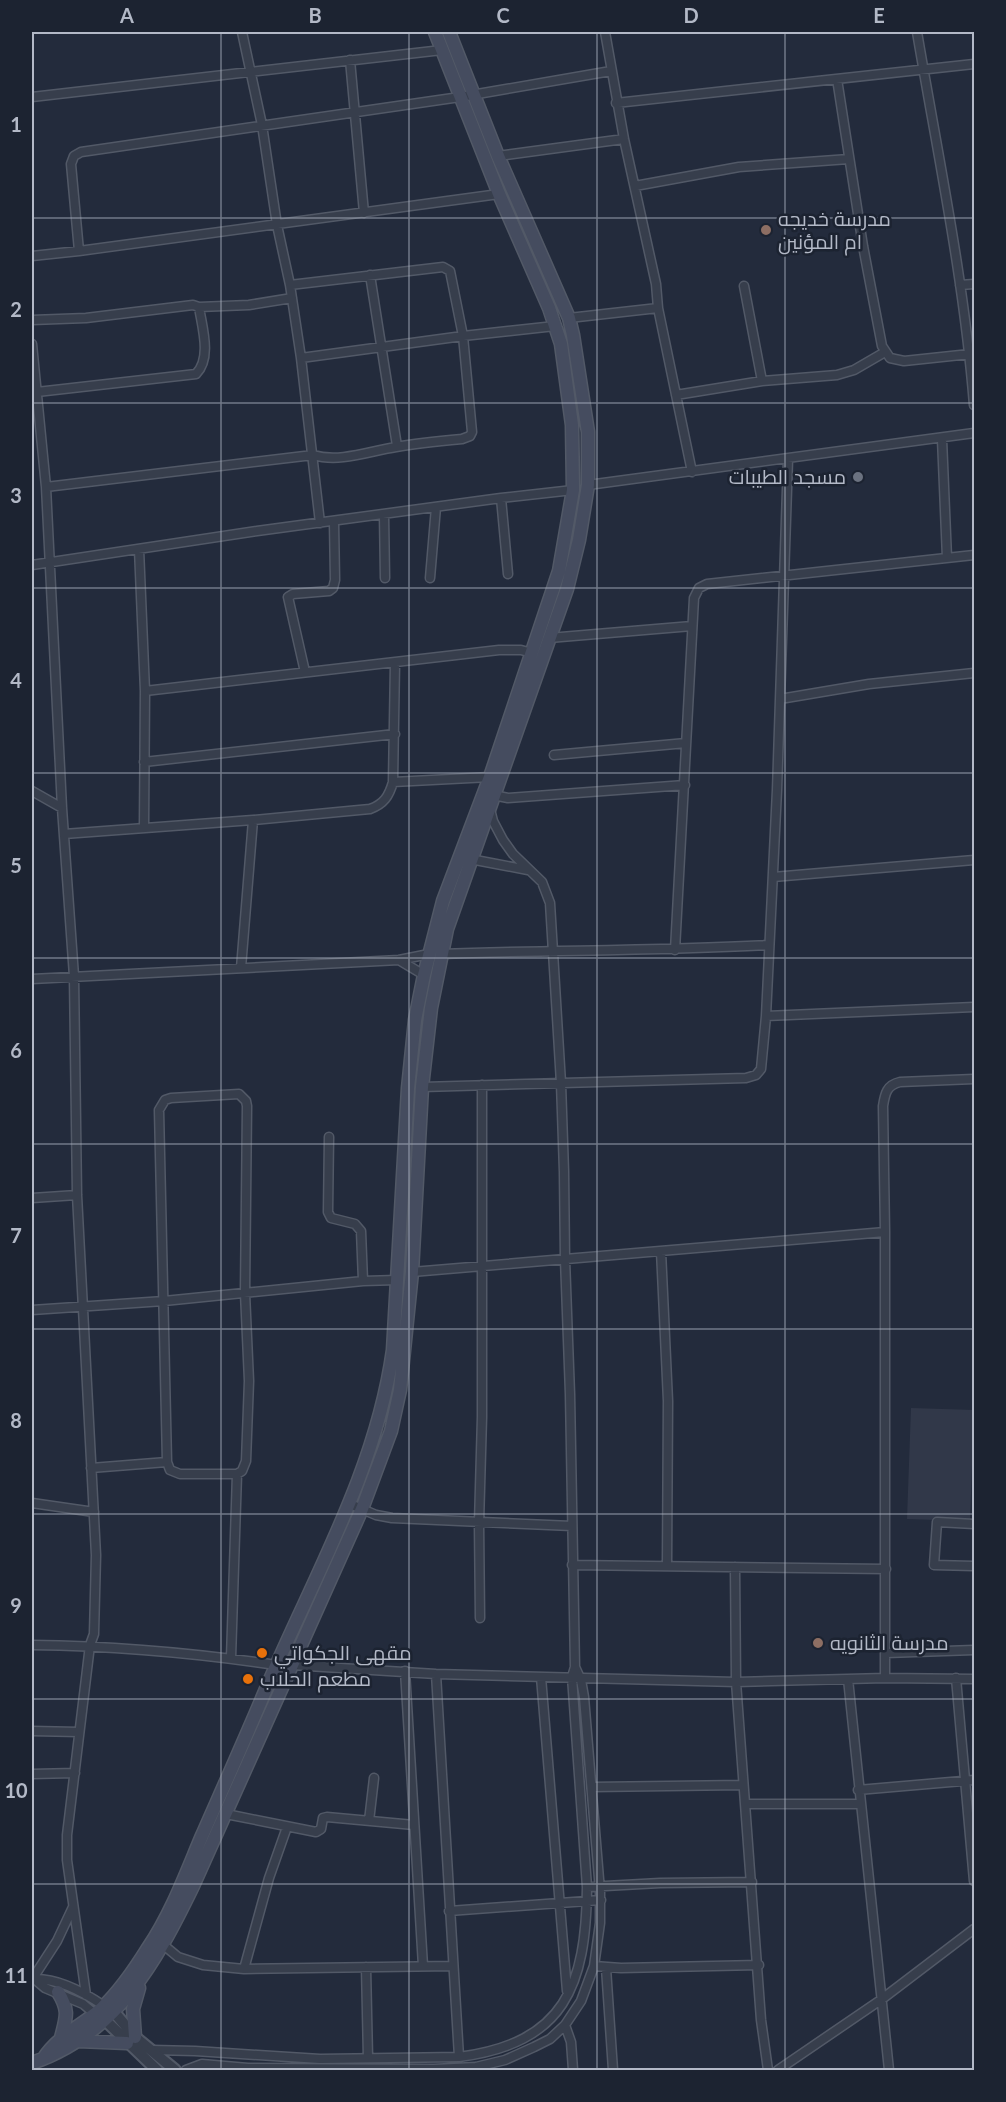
<svg xmlns="http://www.w3.org/2000/svg" width="1006" height="2102" viewBox="0 0 1006 2102" font-family="Lato,Cairo,sans-serif">
<style>
.airport{fill:#313849}
.lines{fill:none;stroke-linecap:round;stroke-linejoin:round}
.minor-casing{stroke:#525967;stroke-width:11}
.tertiary-casing{stroke:#525967;stroke-width:14}
.secondary-casing{stroke:#525967;stroke-width:15}
.minor{stroke:#373e4c;stroke-width:8}
.tertiary{stroke:#373e4c;stroke-width:10}
.secondary{stroke:#454c5f;stroke-width:12}
.grid{fill:none;stroke:#b3b9c7;stroke-width:1.5;stroke-opacity:0.55}
.education-dot{fill:#8d6e63;stroke:#1c2331;stroke-width:2}
.worship-dot{fill:#6b7280;stroke:#1c2331;stroke-width:2}
.food-dot{fill:#e8710a;stroke:#1c2331;stroke-width:2}
.labels{text-anchor:middle;stroke-width:5;stroke-linejoin:round;paint-order:stroke}
.poi-label{font-size:20px;fill:#b3b9c7;stroke:#1c2331;text-anchor:start}
.neatline{fill:none;stroke:#b3b9c7;stroke-width:2}
.grid-label{font-size:20px;text-anchor:middle;font-weight:bold;fill:#b3b9c7}
</style>
<rect width="100%" height="100%" fill="#232b3c"/>
<path class="airport" d="M 911,1408 L 974,1410 L 970,1521 L 907,1519 Z"/>
<g class="lines">
<g class="minor-casing">
<path id="minor" d="M 242,32 L 262,125 L 277,225 L 290,285 L 301,358 L 320,523
M 605,32 L 624,139 L 656,284 L 658,308 L 692,472
M 917,32 C 938,156 964,279 974,405
M 350,60 L 364,213
M 837,79 L 863,246 L 882,346 L 890,358 L 904,361 L 970,354
M 32,97 L 442,50
M 616,103 L 974,64
M 498,156 L 624,139
M 635,186 L 739,167 L 849,159
M 79,251 L 71,164 L 74,156 L 81,152 L 460,97 L 611,71
M 32,256 L 79,251 L 499,194
M 370,275 L 397,446
M 960,285 L 974,284
M 744,286 L 762,381
M 199,307 L 249,305 L 292,298
M 569,318 L 658,308
M 32,320 L 86,318 L 193,305 L 199,307 C 202,327 212,358 196,374 L 37,392
M 32,344 L 46,487 L 62,808 L 74,976 L 77,1195 L 96,1555 L 94,1634 L 90,1645 L 67,1835 L 67,1860 L 86,1995
M 301,358 L 463,336 L 555,326
M 676,395 L 762,381 L 837,375 L 854,370 L 885,352
M 942,439 L 947,558
M 588,485 L 974,433
M 46,487 L 313,455 C 340,463 370,451 396,447 C 418,443 440,441 462,439 L 470,436 L 472,432 L 463,336 L 450,271 L 443,267 L 290,285
M 501,498 L 508,574
M 384,514 L 385,578
M 139,549 L 145,691 L 144,828
M 32,565 L 257,531 L 501,498 L 573,490
M 430,578 L 436,507
M 549,638 L 692,626
M 305,672 L 288,597 L 293,594 L 329,591 L 333,588 L 335,580 L 334,522
M 145,691 L 499,650 L 521,650 L 532,653
M 780,699 L 869,684 L 974,673
M 554,755 L 686,743
M 144,762 L 395,734
M 393,782 L 490,777
M 32,791 L 62,808
M 493,795 L 508,798 L 685,785
M 64,834 L 253,820 L 370,809 C 384,804 389,796 393,782 L 395,663
M 470,859 L 528,870
M 773,877 L 974,860
M 675,950 L 694,598 L 699,588 L 707,584 L 974,555
M 441,954 C 551,950 660,951 769,945
M 399,960 L 424,975
M 241,968 L 253,820
M 32,979 L 399,960 L 429,954
M 766,1016 L 974,1007
M 422,1087 L 746,1078 L 756,1075 L 761,1069 L 766,1016 L 777,790 L 788,459
M 329,1137 L 328,1212 L 331,1218 L 355,1224 L 361,1231 L 363,1281
M 32,1198 L 77,1195
M 661,1251 L 668,1401 L 667,1566
M 412,1272 L 885,1232
M 32,1310 L 164,1301 L 363,1281 L 397,1280
M 91,1468 L 167,1462
M 32,1503 L 94,1512
M 350,1504 L 376,1515 L 392,1518 L 572,1526
M 974,1524 L 937,1522 L 934,1565 L 974,1566
M 572,1565 L 886,1569
M 735,1567 L 736,1682 L 761,2020 L 768,2070
M 480,1618 L 479,1523 L 482,1417 L 482,1085
M 32,1645 C 113,1646 195,1653 276,1665
M 886,1653 L 974,1650
M 231,1658 L 237,1474 L 242,1471 L 246,1461 L 249,1381 L 245,1293 L 247,1106 L 246,1101 L 239,1094 L 171,1098 L 165,1100 L 159,1110 L 167,1462 L 170,1470 L 180,1474 L 237,1474
M 292,1665 L 436,1674 L 736,1682 L 885,1678 L 974,1679
M 405,1671 L 423,1966
M 436,1674 L 459,2057
M 541,1677 L 567,1991
M 885,1678 L 885,1232 L 883,1106 C 885,1093 887,1085 900,1082 L 974,1079
M 956,1678 L 974,1881
M 848,1679 L 889,2070
M 32,1731 L 79,1732
M 32,1774 L 75,1773
M 592,1787 L 743,1785
M 858,1790 L 974,1780
M 745,1804 L 860,1804
M 226,1814 L 316,1832 L 321,1829 L 323,1818 L 327,1817 L 414,1825
M 369,1821 L 374,1778
M 587,1887 L 660,1883 L 752,1882
M 449,1911 L 601,1900
M 160,1942 L 178,1957 L 203,1965 L 244,1969 L 453,1966
M 594,1966 L 621,1968 L 759,1965
M 366,1967 L 368,2058
M 606,1968 L 613,2070
M 244,1969 L 269,1878 L 287,1827
M 32,1977 L 45,1988 L 83,2004 L 95,2014
M 33,1978 L 57,1941 L 73,1907
M 36,1979 C 60,1979 85,1993 104,2006
M 565,2025 L 571,2042 L 573,2070
M 152,2050 L 195,2051 L 320,2059 L 459,2057 C 565,2043 586,1986 587,1887 L 572,1677 L 575,1667 L 570,1394 L 565,1259 L 564,1172 L 561,1083 L 550,903 L 542,882 L 513,854 L 503,840 L 493,821 L 490,809
M 186,2070 L 202,2064 L 248,2068 L 434,2069 L 476,2067 L 505,2060 L 534,2047 L 550,2039 L 565,2025 L 581,2001 L 594,1966 L 600,1923 L 600,1891 L 584,1697 L 581,1680 L 575,1667
M 778,2070 L 882,1999 L 974,1929"/>
</g>
<g class="tertiary-casing">
<path id="tertiary" d="M 107,2008 L 114,2012 L 135,2037 L 175,2070
M 98,2016 L 105,2020 L 157,2070"/>
</g>
<g class="secondary-casing">
<path id="secondary" d="M 58,1992 C 70,2011 66,2018 61,2038
M 135,2037 L 133,2009 L 139,1988
M 78,2041 L 127,2043
M 43,2059 C 58,2036 81,2026 101,2009 C 119,1992 135,1969 148,1948 C 171,1914 185,1876 201,1838 C 223,1788 245,1739 266,1689 C 313,1578 376,1472 393,1350 L 408,1088 L 415,1020 L 424,975 L 443,901 L 490,777 L 559,571 L 573,490 L 572,425 L 561,344 L 549,308 L 499,194 L 435,32
M 32,2063 C 117,2034 156,1962 193,1886 L 362,1509 L 391,1431 L 400,1390 L 412,1272 L 422,1087 L 431,1008 L 447,929 L 567,589 L 579,540 L 588,485 L 588,432 L 573,335 L 569,318 L 498,156 L 449,32"/>
</g>
<use href="#minor" class="minor"/>
<use href="#tertiary" class="tertiary"/>
<use href="#secondary" class="secondary"/>
</g>
<path class="grid" d="M 221,32 L 221,2070M 409,32 L 409,2070M 597,32 L 597,2070M 785,32 L 785,2070M 32,218 L 974,218M 32,403 L 974,403M 32,588 L 974,588M 32,773 L 974,773M 32,958 L 974,958M 32,1144 L 974,1144M 32,1329 L 974,1329M 32,1514 L 974,1514M 32,1699 L 974,1699M 32,1884 L 974,1884"/>
<g class="education-dot">
<circle cx="766" cy="230" r="6"/>
<circle cx="818" cy="1643" r="6"/>
</g>
<circle class="worship-dot" cx="858" cy="477" r="6"/>
<g class="food-dot">
<circle cx="262" cy="1653" r="6"/>
<circle cx="248" cy="1679" r="6"/>
</g>
<g class="labels">
<g class="poi-label">
<text x="778" y="226">مدرسة خديجه<tspan x="778" dy="23">ام المؤنين</tspan></text>
<text x="846" y="484" text-anchor="end">مسجد الطيبات</text>
<text x="830" y="1650">مدرسة الثانويه</text>
<text x="274" y="1660">مقهى الجكواتي</text>
<text x="260" y="1686">مطعم الحلاب</text>
</g>
</g>
<rect width="1006" height="2102" fill="none" stroke="#1c2331" stroke-width="66"/>
<rect x="33" y="33" width="940" height="2036" class="neatline"/>
<g class="grid-label">
<text x="127" y="23">A</text>
<text x="315" y="23">B</text>
<text x="503" y="23">C</text>
<text x="691" y="23">D</text>
<text x="879" y="23">E</text>
<text x="16" y="132">1</text>
<text x="16" y="317">2</text>
<text x="16" y="503">3</text>
<text x="16" y="688">4</text>
<text x="16" y="873">5</text>
<text x="16" y="1058">6</text>
<text x="16" y="1243">7</text>
<text x="16" y="1428">8</text>
<text x="16" y="1613">9</text>
<text x="16" y="1798">10</text>
<text x="16" y="1983">11</text>
</g>
</svg>
